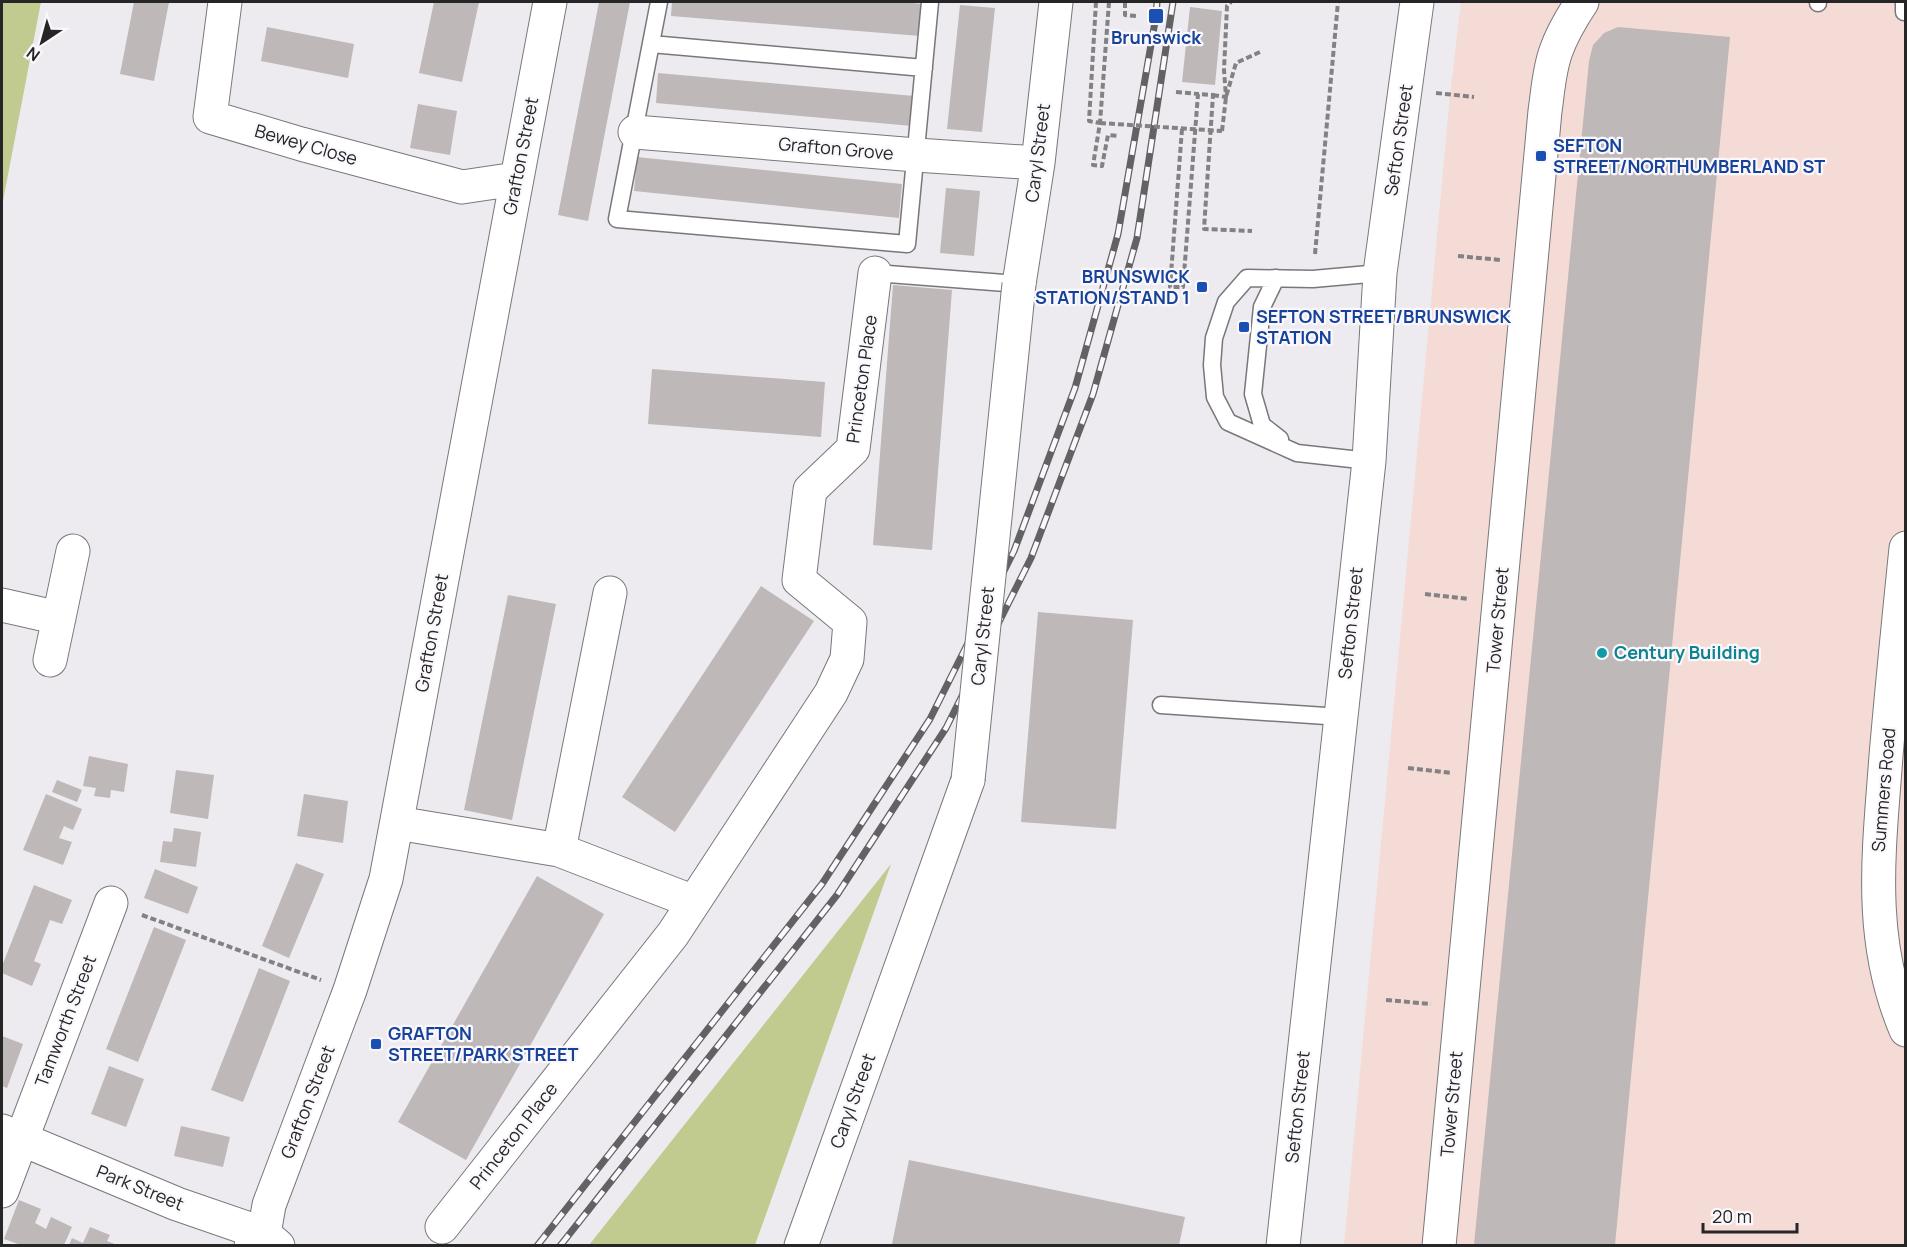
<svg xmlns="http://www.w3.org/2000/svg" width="1907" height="1247" viewBox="0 0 1907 1247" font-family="Manrope,sans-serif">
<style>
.industrial{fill:#f5dbd5}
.green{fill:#c1cb8f}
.building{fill:#beb8b8}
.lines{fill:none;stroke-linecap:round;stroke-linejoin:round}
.service-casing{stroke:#79777b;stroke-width:19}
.minor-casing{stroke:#79777b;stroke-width:35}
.tertiary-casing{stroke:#79777b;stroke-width:35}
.path{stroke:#828183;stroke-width:4;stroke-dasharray:6 3;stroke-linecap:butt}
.service{stroke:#fff;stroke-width:16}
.minor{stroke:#fff;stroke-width:33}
.tertiary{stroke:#fff;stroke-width:33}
.rail-casing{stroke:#626163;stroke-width:7}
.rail{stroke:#faf8fc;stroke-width:4.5;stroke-dasharray:14;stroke-linecap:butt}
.minor-bridge-casing{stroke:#79777b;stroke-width:35;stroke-linecap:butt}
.path-bridge{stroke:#828183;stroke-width:4;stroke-dasharray:6 3;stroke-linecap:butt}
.minor-bridge{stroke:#fff;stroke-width:33}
.transit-dot{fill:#1a4fb4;stroke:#faf8fc;stroke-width:2}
.culture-dot{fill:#0f9aa8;stroke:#faf8fc;stroke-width:2}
.labels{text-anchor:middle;stroke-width:4.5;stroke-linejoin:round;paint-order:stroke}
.transit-label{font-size:18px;font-weight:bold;fill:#164399;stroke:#faf8fc;text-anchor:start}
.street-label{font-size:18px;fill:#272627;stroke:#faf8fc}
.culture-label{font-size:18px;font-weight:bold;fill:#0d838f;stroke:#faf8fc;text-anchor:start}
</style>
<rect width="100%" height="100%" fill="#edebef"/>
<path class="industrial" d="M 1461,2 L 1905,2 L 1905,1245 L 1344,1246 L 1450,95 Z"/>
<path class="green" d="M 2,2 L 41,2 L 2,206 Z
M 891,864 L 755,1245 L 589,1245 Z"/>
<path class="building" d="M 134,2 L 169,2 L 154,81 L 120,74 Z
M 434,2 L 479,2 L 462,82 L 419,73 Z
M 599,2 L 630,2 L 588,221 L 558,215 Z
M 672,2 L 901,2 L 923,4 L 920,36 L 671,16 Z
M 960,5 L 995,8 L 982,132 L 947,129 Z
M 1190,7 L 1222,11 L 1215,85 L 1182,82 Z
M 267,27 L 354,44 L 348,78 L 261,61 Z
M 1618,27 L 1730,37 L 1615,1245 L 1474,1245 L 1589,61 L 1593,45 L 1604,33 Z
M 658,73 L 914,96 L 912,126 L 656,103 Z
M 418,104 L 457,111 L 450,155 L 410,148 Z
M 637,157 L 902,184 L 899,218 L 634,191 Z
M 946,188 L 980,191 L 974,256 L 940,253 Z
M 893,285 L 952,290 L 932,550 L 873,545 Z
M 652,369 L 825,382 L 821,437 L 648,424 Z
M 761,586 L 814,621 L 675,832 L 622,797 Z
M 508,595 L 556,604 L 512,820 L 464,810 Z
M 1038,612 L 1133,620 L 1116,829 L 1021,822 Z
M 89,756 L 128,764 L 124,792 L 111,790 L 110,798 L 94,796 L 96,788 L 83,786 Z
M 176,770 L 214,775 L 208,819 L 170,813 Z
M 57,780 L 82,790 L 77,802 L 52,792 Z
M 46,794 L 82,809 L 73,830 L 64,826 L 59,838 L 72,842 L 63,865 L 23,850 Z
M 304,794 L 348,801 L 343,843 L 297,836 Z
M 174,828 L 201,832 L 196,867 L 160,862 L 163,841 L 172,842 Z
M 296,863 L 324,874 L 289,958 L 262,946 Z
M 155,869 L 198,887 L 188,914 L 144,898 Z
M 537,876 L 604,914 L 466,1160 L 398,1122 Z
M 34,885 L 72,900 L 62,924 L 50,920 L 34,961 L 41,964 L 32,986 L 2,973 L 2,966 Z
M 154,927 L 186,940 L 138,1062 L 106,1049 Z
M 259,968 L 290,981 L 243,1102 L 211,1090 Z
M 2,1036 L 23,1044 L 7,1088 L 2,1086 Z
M 109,1066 L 144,1079 L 126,1127 L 91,1114 Z
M 181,1126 L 230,1137 L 223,1167 L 174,1156 Z
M 909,1160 L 1185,1217 L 1179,1245 L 892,1244 Z
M 19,1200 L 41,1209 L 35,1223 L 46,1229 L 51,1217 L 72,1227 L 64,1245 L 21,1245 L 4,1239 Z
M 90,1227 L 110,1235 L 107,1241 L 117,1245 L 69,1245 L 72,1238 L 83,1243 Z"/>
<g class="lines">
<g class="service-casing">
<path id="service" d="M 659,2 L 617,219 L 907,244 L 930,2
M 1818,3 L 1818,2
M 1904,12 L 1904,2
M 651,44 L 924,68
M 875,273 L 1019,284
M 1276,278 L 1262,307 L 1253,394 L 1262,425 L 1280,439
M 1369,461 L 1297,453 L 1228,422 L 1215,397 L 1212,365 L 1214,338 L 1226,302 L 1247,278 L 1313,279 L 1380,273
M 1161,705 L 1341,717"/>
</g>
<g class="minor-casing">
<path id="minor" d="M 225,2 L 210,117 L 301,144 L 462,187 L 516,179
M 635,132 L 916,155 L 1038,163
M 1019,284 L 1038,163 L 1056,2
M 1906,548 C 1899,617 1892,686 1886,756 C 1879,852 1867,938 1906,1030
M 2,605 L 59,618
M 50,660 L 73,551
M 397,823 L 559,850 L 694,902
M 559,850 L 610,593
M 2,1131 L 177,1204 L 264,1234 L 278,1246
M 2,1191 L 111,903
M 442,1227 L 673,934 L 831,693 L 847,659 L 850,622 L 799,580 L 810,490 L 853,449 L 875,273
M 251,1246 L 264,1234 L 269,1205 L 350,990 L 386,879 L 550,2
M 801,1246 L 968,780
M 1439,1246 L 1545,111 C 1548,91 1549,70 1556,51 C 1562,34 1572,17 1582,2"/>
</g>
<g class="tertiary-casing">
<path id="tertiary" d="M 1283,1246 L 1369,461 L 1380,273 L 1417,2"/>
</g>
<path class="path" d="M 1096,2 L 1089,121 L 1100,123
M 1109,2 L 1100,123 L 1093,165 L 1102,166 L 1108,135 L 1119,136
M 1125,2 L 1125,15 L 1137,16
M 1176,92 L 1198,94
M 1436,93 L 1474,97
M 1213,95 L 1226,97 L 1224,70 L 1227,6 L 1231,2
M 1182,129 L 1170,287 L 1183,287 L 1198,94 L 1213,95 L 1204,229 L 1252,231
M 1222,131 L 1226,97 L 1236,63 L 1262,51
M 1315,254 L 1338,2
M 1458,256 L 1501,260
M 1425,594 L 1469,599
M 1408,768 L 1452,773
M 142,915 L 321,980
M 1386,1000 L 1431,1004"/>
<use href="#service" class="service"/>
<use href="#minor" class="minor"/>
<use href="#tertiary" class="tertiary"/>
<g class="rail-casing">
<path id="rail" d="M 537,1246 L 822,884 L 930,719 L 1014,551 L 1075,388 L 1118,234 L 1156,16 L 1157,2
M 560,1246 L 837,895 L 946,728 L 1031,558 L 1093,394 L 1137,238 L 1173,2"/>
</g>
<use href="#rail" class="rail"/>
<g class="minor-bridge-casing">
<path id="minor-bridge" d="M 968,780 L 1019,284"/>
</g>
<path class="path-bridge" d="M 1100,123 L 1222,131"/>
<use href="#minor-bridge" class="minor-bridge"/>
</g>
<g class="transit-dot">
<rect x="1148" y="8" width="16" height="16" rx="3"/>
<rect x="1535" y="150" width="12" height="12" rx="3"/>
<rect x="1196" y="281" width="12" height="12" rx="3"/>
<rect x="1238" y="321" width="12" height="12" rx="3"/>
<rect x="370" y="1038" width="12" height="12" rx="3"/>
</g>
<circle class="culture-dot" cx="1602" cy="653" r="6"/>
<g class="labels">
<g class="transit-label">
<text x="1156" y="44" text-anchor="middle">Brunswick</text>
<text x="1553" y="152">SEFTON<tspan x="1553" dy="21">STREET/NORTHUMBERLAND ST</tspan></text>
<text x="1190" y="283" text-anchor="end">BRUNSWICK<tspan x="1190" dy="21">STATION/STAND 1</tspan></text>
<text x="1256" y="323">SEFTON STREET/BRUNSWICK<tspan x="1256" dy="21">STATION</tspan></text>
<text x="388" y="1040">GRAFTON<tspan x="388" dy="21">STREET/PARK STREET</tspan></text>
</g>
<g class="street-label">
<text transform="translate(1399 140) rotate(-82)" y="6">Sefton Street</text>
<text transform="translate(306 145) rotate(16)" y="6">Bewey Close</text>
<text transform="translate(836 149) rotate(5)" y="6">Grafton Grove</text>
<text transform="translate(1038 153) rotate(-83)" y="6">Caryl Street</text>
<text transform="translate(521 156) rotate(-79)" y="6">Grafton Street</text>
<text transform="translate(862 379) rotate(-82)" y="6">Princeton Place</text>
<text transform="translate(1498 620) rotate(-85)" y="6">Tower Street</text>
<text transform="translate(1351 623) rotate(-84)" y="6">Sefton Street</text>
<text transform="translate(432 633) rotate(-80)" y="6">Grafton Street</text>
<text transform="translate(983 636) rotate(-84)" y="6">Caryl Street</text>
<text transform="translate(1884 790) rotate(-85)" y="6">Summers Road</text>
<text transform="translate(66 1021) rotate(-69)" y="6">Tamworth Street</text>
<text transform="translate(853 1101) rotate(-70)" y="6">Caryl Street</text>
<text transform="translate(308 1102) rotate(-69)" y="6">Grafton Street</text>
<text transform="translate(1452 1104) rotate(-85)" y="6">Tower Street</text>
<text transform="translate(1298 1107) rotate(-84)" y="6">Sefton Street</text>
<text transform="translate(514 1136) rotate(-52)" y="6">Princeton Place</text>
<text transform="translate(140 1188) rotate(22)" y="6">Park Street</text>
</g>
<g class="culture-label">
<text x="1614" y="659">Century Building</text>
</g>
</g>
<rect width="1907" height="1247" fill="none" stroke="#272627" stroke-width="6"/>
<g transform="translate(42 42) rotate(216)" stroke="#faf8fc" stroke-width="4.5" paint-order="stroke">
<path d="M0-4.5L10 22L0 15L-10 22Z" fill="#272627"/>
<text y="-9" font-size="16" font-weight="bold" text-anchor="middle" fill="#272627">N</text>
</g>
<path d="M1703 1223v9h94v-9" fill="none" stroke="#272627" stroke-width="3"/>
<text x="1712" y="1223" font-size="18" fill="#272627" stroke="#faf8fc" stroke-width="4.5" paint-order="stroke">20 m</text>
</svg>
